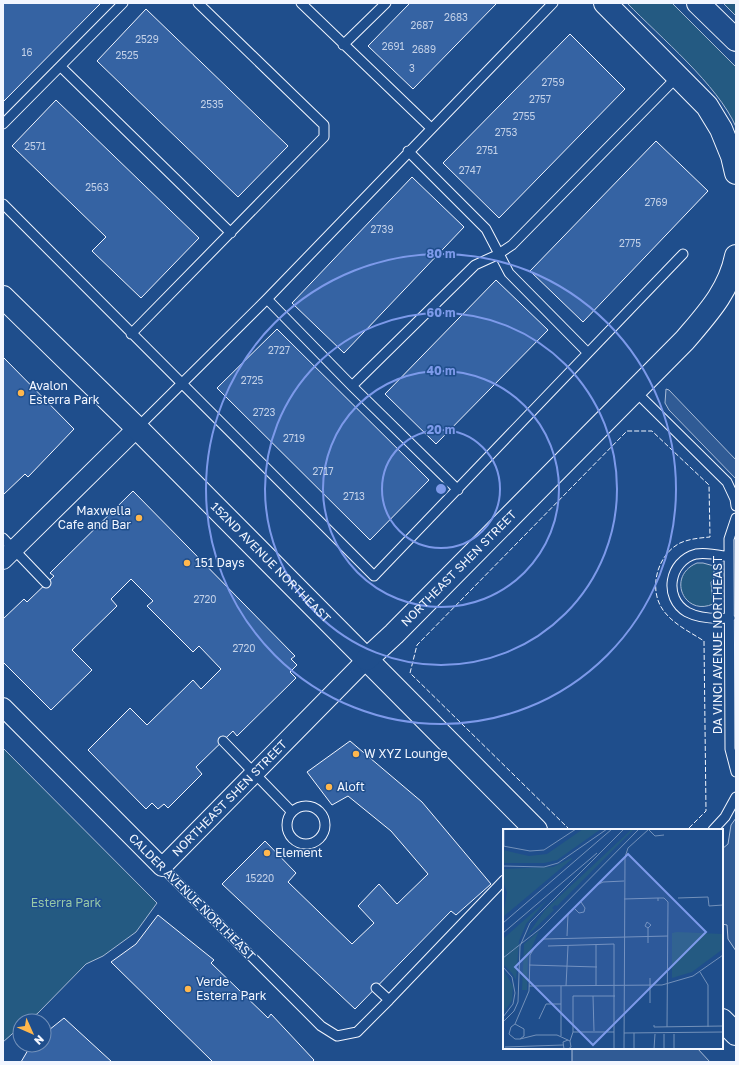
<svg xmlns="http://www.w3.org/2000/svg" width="739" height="1065" viewBox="0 0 739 1065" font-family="'Golos Text',sans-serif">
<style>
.green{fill:#245a82;stroke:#a8bbd7}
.parking{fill:#305b95;stroke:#a8bbd7}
.building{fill:#3563a3;stroke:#f2f6ff}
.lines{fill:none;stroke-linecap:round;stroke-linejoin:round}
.service-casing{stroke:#f2f6ff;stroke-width:11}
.minor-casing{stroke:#f2f6ff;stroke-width:20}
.tertiary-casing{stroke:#f2f6ff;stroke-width:24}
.motorway-casing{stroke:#f2f6ff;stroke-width:24}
.service{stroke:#1f4e8c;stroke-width:9}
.minor{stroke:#1f4e8c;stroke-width:18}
.tertiary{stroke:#1f4e8c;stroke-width:22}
.motorway{stroke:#1f4e8c;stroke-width:22}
.fence{stroke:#f2f6ff;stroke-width:1;stroke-dasharray:5 2;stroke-linecap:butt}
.ring{fill:none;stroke:#7d9aea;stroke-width:2}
.poi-dot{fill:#ffb74d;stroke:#1f4e8c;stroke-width:1.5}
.labels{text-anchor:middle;stroke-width:3;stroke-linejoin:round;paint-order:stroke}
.number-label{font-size:10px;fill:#c3d1e8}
.poi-label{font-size:12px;fill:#f2f6ff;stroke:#1f4e8c;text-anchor:start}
.street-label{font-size:12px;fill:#f2f6ff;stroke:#1f4e8c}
.park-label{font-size:12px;fill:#97c8a6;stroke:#1f4e8c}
.inset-road{fill:none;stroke:#7391ba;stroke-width:1}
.view{fill:#7d9aea;fill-opacity:0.15;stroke:#7d9aea;stroke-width:2}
.inset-edge{fill:none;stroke:#f2f6ff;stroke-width:2}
.centre{fill:#7d9aea;stroke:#1f4e8c;stroke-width:2}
.ring-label{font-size:12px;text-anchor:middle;font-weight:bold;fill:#7d9aea;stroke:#1f4e8c;stroke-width:3;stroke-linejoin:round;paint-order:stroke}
</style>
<rect width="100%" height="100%" fill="#1f4e8c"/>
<path class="green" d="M 627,3 L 672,3 L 736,67 L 736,127 C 718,85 660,37 627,3 Z
M 723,3 L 736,3 L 736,16 Z
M 697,563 L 703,563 L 714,566 L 714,579 L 711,582 L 713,604 C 684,617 666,576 697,563 Z
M 3,748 L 157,903 L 136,932 L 103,956 L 86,964 L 38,1013 L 28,1021 L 20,1021 L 20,1027 L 3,1042 Z"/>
<path class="parking" d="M 666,389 L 669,390 L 736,460 L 736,479 L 669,410 L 665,403 Z
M 736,818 L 736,951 L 728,939 L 727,925 L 722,924 L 722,849 L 728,844 L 731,825 Z
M 572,1048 L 697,1048 L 710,1062 L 572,1062 Z"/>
<path class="building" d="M 3,3 L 101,3 L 3,102 Z
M 410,3 L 497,3 L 413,89 L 368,46 Z
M 146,9 L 288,146 L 238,197 L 97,61 Z
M 570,34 L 625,89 L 499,218 L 443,163 Z
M 56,100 L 199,238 L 141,298 L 92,251 L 106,237 L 12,146 Z
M 656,141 L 708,191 L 583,322 L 530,271 Z
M 412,177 L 464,227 L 344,353 L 292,303 Z
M 496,280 L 548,330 L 436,444 L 385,394 Z
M 277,329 L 429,480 L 370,540 L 217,388 Z
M 3,357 L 74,429 L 28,477 L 25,474 L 3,495 Z
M 133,491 L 295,656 L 291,659 L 297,665 L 290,672 L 296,678 L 237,736 L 233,731 L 196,767 L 202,774 L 168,808 L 164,804 L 158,809 L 152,803 L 146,809 L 88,750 L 130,708 L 147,725 L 193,680 L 201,689 L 221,669 L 199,646 L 193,652 L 147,606 L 153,601 L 131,579 L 111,599 L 117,606 L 72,650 L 92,670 L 51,710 L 3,662 L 3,619 L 24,599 L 27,602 L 54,576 L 50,573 Z
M 350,741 L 422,802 L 491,884 L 456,915 L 451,911 L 355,1009 L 222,884 L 265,841 L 296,873 L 288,882 L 352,944 L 374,923 L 358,906 L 379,884 L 397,904 L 428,874 L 391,831 L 348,796 L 332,805 L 307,772 Z
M 158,915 L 214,960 L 211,963 L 268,1018 L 271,1014 L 314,1060 L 312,1062 L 211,1062 L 212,1061 L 111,962 L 136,944 Z
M 64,1018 L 112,1062 L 21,1062 L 31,1045 L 44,1045 L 44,1034 Z"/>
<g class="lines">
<g class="service-casing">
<path id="service" d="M 301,3 L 431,128
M 343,45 L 386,3
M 61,67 L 231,233
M 3,124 L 123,3
M 408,151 L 486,229 L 509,273 L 587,352
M 3,204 L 374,576 L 683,254
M 267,299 L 352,386 L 458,490
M 131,334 L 324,137 L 324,125 L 198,3
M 352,386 L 475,265 L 497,255 L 512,245 L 678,76
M 635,391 L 727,482 L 735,499 L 736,506
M 137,428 L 267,299 L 553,3
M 736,518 L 729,539 L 730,749 L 736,772
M 3,538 L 46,583
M 729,557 C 718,555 707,552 696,554 C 669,561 663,598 687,612 C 700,619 716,619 730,618
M 223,741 L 292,812
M287 825a19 19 0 1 1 38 0a19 19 0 1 1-38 0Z
M 713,830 L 725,817 L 736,797
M 162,867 L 321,1026 L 337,1036 L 357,1032 L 389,1000
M 376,988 L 389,1000 L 504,880"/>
</g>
<g class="minor-casing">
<g id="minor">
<path d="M 3,560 L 137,428"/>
<path id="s1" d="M 3,707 L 162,867 L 367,659"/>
</g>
</g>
<g class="tertiary-casing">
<g id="tertiary">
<path d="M 605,3 L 707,106 L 721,129 L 732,156 L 736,173"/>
<path id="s2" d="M 3,297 L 137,428 L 536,830"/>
<path id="s3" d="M 367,659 L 394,634 L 685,340 C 707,314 729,291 736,256"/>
<path d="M 722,1020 L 736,1034"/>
</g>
</g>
<g class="motorway-casing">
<path id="motorway" d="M 698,3 L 736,40"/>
</g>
<use href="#service" class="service"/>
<use href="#minor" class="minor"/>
<use href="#tertiary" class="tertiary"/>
<use href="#motorway" class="motorway"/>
<path class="fence" d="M 570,830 L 410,673 L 417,645 L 625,433 L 627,431 L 652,431 L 709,485 L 710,537 C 699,538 689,539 680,543 C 657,555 648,589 663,610 C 673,624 690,632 704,641 L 706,811 L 687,830"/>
</g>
<g class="ring">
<circle cx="441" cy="489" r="59"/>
<circle cx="441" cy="489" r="118"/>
<circle cx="441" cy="489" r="176"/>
<circle cx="441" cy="489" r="235"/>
</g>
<g class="poi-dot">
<circle cx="21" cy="393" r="4"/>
<circle cx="139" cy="518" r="4"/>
<circle cx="187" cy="563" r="4"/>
<circle cx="356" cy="754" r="4"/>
<circle cx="329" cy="787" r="4"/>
<circle cx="267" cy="853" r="4"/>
<circle cx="188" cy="989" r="4"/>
</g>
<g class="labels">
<g class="number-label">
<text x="456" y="21">2683</text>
<text x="422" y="29">2687</text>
<text x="147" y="43">2529</text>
<text x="393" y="50">2691</text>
<text x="424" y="53">2689</text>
<text x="27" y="56">16</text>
<text x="127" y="59">2525</text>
<text x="412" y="72">3</text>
<text x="553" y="86">2759</text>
<text x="540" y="103">2757</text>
<text x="212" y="108">2535</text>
<text x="524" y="120">2755</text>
<text x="506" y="136">2753</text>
<text x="35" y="150">2571</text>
<text x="487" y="154">2751</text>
<text x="470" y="174">2747</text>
<text x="97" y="191">2563</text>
<text x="656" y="206">2769</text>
<text x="382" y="233">2739</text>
<text x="630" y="247">2775</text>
<text x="279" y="354">2727</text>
<text x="252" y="384">2725</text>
<text x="264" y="416">2723</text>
<text x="294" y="442">2719</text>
<text x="323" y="475">2717</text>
<text x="354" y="500">2713</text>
<text x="205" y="603">2720</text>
<text x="244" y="652">2720</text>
<text x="260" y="882">15220</text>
</g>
<g class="poi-label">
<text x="29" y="390">Avalon<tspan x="29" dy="14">Esterra Park</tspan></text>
<text x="131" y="515" text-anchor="end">Maxwella<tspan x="131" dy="14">Cafe and Bar</tspan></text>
<text x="195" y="567">151 Days</text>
<text x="364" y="758">W XYZ Lounge</text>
<text x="337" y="791">Aloft</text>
<text x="275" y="857">Element</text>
<text x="196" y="986">Verde<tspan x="196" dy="14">Esterra Park</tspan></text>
</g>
<g class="street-label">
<text dy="4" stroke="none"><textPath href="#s2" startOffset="377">152ND AVENUE NORTHEAST</textPath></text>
<text dy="4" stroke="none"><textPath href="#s3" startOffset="129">NORTHEAST SHEN STREET</textPath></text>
<text transform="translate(718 645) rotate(-90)" y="4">DA VINCI AVENUE NORTHEAST</text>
<text dy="4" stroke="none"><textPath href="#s1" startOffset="322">NORTHEAST SHEN STREET</textPath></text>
<text transform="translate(192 897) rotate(45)" y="4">CALDER AVENUE NORTHEAST</text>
</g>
<g class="park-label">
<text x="66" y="907">Esterra Park</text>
</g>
</g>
<g transform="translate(503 829)">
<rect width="220" height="220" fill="#1f4e8c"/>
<path d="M 80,0 L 98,0 L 54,31 L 41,34 L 0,34 L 0,21 L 26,27 L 44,25 ZM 129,0 L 131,0 L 54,77 L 52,76 L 49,79 L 51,81 L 23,108 L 42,81 ZM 68,29 L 69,30 L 0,88 L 4,63 L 0,53 L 0,40 L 50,38 ZM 45,70 L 23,95 L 16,112 L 13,151 L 9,144 L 0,135 L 0,110 ZM 36,102 L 25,127 L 24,161 L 19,161 L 21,115 ZM 174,103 L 220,105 L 220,120 L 189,143 L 169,149 L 169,104 ZM 0,140 L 10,157 L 9,172 L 0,184 Z" fill="#245a82"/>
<path class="inset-road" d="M 146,1 L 152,7 L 161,6M 0,17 L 27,22 L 41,21 L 73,0M 1,17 L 1,0M 0,37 L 41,38 L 55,34 L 104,0M 0,60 L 0,77M 155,69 L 161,69 L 165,73 L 164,198M 175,69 L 205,68 L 206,77 L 220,76M 121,70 L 155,69 L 155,72M 72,80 L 76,84 L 81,83 L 82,79 L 78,73M 0,94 L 109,0M 0,104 L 94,24M 64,107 L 65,85 L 94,56 L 100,53 L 121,52M 145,114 L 145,99 L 148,96 L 144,93 L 142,97 L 145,99M 93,116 L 93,156M 45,117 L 111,115 L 111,220M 0,129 L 38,99 L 136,0M 26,136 L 94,138M 0,138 L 9,148 L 12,164 L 10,175 L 0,188M 197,143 L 205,156 L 205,198M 26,157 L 159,156 L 190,147 L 220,126M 58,157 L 58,207M 63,157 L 65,117M 90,167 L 91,202M 147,174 L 147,149M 36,190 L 43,175 L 58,175M 0,193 L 11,182 L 15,173 L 17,117 L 27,94 L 121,0M 12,195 L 26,162 L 27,126 L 34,115 L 41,110 L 165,107M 151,196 L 151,198 L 220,197M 70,203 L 70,167 L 112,167M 121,204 L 220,203M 131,204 L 131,220M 161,205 L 161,220M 171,205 L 171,220M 17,210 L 21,207 L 21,200 L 12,195 L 8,198 L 6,205 L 12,210 L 17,210 L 33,206 L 54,206 L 67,212 L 68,218 L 65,220M 67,212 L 70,203 L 111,203M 2,218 L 60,216M 61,220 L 60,213 L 65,211M 121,220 L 122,28 L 125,19 L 146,0M 151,220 L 152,205"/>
<path class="view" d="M 125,25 L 203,103 L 90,216 L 12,138 Z"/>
<rect width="220" height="220" class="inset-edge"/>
</g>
<circle cx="441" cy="489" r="6" class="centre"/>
<g class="ring-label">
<text x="441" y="258">80 m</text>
<text x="441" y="317">60 m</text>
<text x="441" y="375">40 m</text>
<text x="441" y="434">20 m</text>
</g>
<rect width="739" height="1065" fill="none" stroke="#f2f6ff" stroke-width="8"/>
<g transform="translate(32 1033) rotate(135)"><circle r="19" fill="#1f4e8c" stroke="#7391ba"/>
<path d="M0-3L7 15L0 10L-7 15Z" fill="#ffb74d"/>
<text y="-6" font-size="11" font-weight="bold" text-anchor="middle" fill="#f2f6ff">N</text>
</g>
</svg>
